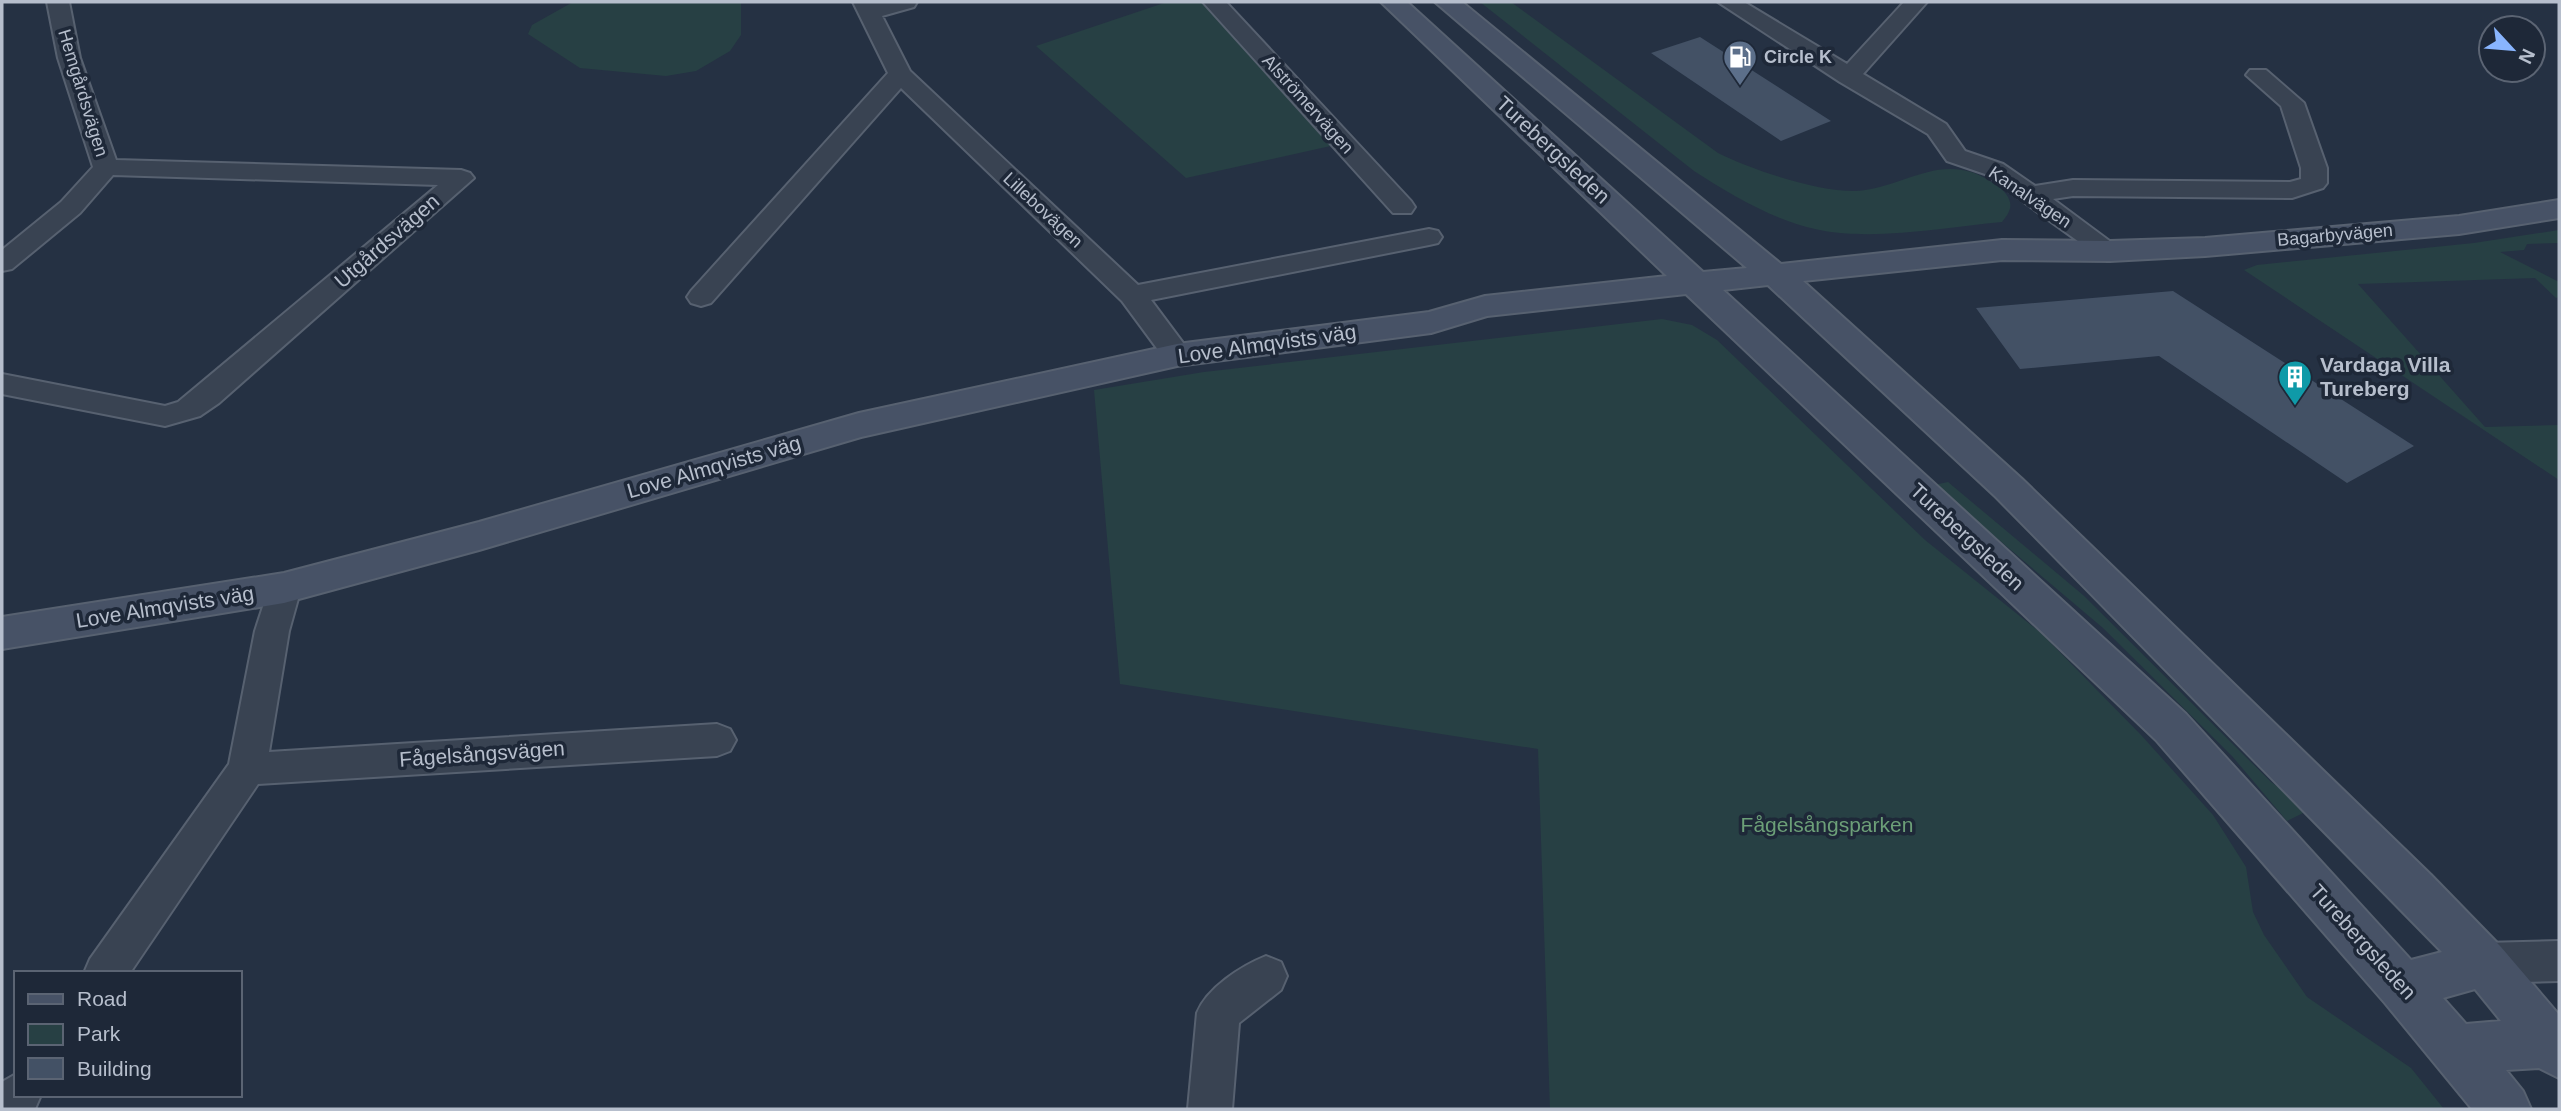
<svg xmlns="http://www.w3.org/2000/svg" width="2561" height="1111" viewBox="0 0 2561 1111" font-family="Arial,sans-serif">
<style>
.green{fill:#274044}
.building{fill:#435165}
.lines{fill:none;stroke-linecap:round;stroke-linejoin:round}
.street-casing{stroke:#576170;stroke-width:4}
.secondary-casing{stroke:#576170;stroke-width:4}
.street{fill:#394352;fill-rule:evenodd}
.secondary{fill:#475266;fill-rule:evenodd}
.labels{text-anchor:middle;stroke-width:7;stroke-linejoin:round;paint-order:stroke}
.far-poi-label{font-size:18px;font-weight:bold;fill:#b6becc;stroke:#1e2838;text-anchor:start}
.far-street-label{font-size:18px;fill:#b6becc;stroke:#1e2838}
.street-label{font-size:21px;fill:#b6becc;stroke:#1e2838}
.poi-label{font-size:21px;font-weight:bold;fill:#b6becc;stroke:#1e2838;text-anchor:start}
.park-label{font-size:21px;fill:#6c9f78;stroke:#1e2838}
</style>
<rect width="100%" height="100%" fill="#253143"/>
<path class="green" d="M 573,2 L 741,2 L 741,35 L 730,51 L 696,71 L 666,76 L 580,68 L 528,34 L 532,25 Z
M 1167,2 L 1203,2 L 1335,145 L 1186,178 L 1036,46 Z
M 1480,2 L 1511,2 L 1718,153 C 1752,170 1818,192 1856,191 C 1904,188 1942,150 1990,181 C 1995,185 2002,188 2006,194 C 2014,205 2010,212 2002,222 C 1945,227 1871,242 1815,229 C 1773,220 1730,194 1694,171 Z
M 2559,230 L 2559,243 L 2527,244 L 2524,250 L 2500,252 L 2559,282 L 2559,297 L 2556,298 L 2535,278 L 2358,284 L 2485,427 L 2559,425 L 2559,480 L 2244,270 L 2257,265 L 2474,243 Z
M 1662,319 L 1692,325 L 1717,340 L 1925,540 L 2041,633 L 2142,736 L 2213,815 L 2246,867 L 2253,912 L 2264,935 L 2307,997 L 2411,1068 L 2444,1109 L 1550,1109 L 1538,749 L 1120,684 L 1094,390 L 1204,372 Z
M 1948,482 L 2083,595 L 2271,782 L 2309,810 L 2287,821 L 2232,756 L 2103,628 L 1934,485 Z"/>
<path class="building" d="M 1700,37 L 1831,121 L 1781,141 L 1651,53 Z
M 2173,291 L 2414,446 L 2347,483 L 2159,356 L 2020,369 L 1976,308 Z"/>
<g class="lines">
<g class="street-casing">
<path id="street" d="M 47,2 L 69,2 L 80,58 L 116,160 L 461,170 L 470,173 L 474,178 L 219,403 L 200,416 L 165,426 L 2,394 L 2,374 L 165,406 L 178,402 L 438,185 L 113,175 L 80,213 L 12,269 L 2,271 L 2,250 L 61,202 L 93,167 L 58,58 Z
M 853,2 L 917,2 L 914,7 L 882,16 L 910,71 L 1138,285 L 1429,229 L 1438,231 L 1442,237 L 1438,243 L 1429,245 L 1151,300 L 1192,355 L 1187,362 L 1177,365 L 1167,362 L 1122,301 L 901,88 L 711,303 L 701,306 L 691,303 L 687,297 L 691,291 L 888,73 Z
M 1203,2 L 1226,2 L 1411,201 L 1415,207 L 1411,213 L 1393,213 Z
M 1718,2 L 1744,2 L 1847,64 L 1904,2 L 1927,2 L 1863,74 L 1946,124 L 1965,151 L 2003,164 L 2035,186 L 2073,180 L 2290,182 L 2301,179 L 2301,168 L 2281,106 L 2246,75 L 2250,70 L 2266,70 L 2304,103 L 2327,168 L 2327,183 L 2323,188 L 2292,198 L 2073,196 L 2053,199 L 2123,251 L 2120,257 L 2100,257 L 1985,174 L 1947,161 L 1928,134 L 1840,82 Z
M 284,575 L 296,579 L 301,588 L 289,631 L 269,752 L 717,724 L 730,729 L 736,740 L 730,751 L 717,756 L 258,784 L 130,973 L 84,973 L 90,959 L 229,764 L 255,631 L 272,579 Z
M 2559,941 L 2559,981 L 2484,983 L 2469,977 L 2463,963 L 2469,949 L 2484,943 Z
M 1266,956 L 1281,962 L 1287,976 L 1281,990 L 1239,1023 L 1232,1109 L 1188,1109 L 1197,1013 C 1207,988 1241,966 1266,956 Z
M 16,1074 L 16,1095 L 41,1095 L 35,1109 L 2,1109 L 2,1082 Z"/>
</g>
<g class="secondary-casing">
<path id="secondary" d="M 1381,2 L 1407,2 L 1703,272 L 1747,268 L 1435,2 L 1462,2 L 1781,264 L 2002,240 L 2110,241 L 2205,238 L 2459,216 L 2559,200 L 2559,218 L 2459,234 L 2205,256 L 2110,261 L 2002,260 L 1803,281 L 2022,479 L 2431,875 L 2501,947 L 2559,1015 L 2559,1078 L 2539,1068 L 2506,1070 L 2523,1091 L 2531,1109 L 2472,1109 L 2385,1003 L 2156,740 L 1686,294 L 1487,316 L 1431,333 L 1177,366 L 861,437 L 479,550 L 284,603 L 2,649 L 2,617 L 284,573 L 479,522 L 859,413 L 1177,344 L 1429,312 L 1485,296 L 1667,276 ZM 1768,285 L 1996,497 L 2442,952 L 2411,960 L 2186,714 L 1723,290 ZM 2475,989 L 2501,1021 L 2466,1024 L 2443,998 Z"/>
</g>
<use href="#street" class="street"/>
<use href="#secondary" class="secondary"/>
</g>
<defs>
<g id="fuel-pin" transform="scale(1.75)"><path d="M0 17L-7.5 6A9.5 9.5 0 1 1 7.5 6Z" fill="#5c6f8a" stroke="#1e2838"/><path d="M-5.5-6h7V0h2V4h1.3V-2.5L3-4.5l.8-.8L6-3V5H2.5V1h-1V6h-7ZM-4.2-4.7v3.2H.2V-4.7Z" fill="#fff"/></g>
<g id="building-pin" transform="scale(1.75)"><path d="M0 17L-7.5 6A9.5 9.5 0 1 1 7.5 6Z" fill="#0f9aa8" stroke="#1e2838"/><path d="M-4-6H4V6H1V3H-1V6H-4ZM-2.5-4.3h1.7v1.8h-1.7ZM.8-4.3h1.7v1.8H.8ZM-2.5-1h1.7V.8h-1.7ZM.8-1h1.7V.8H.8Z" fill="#fff"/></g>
</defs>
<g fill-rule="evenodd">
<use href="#fuel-pin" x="1740" y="57"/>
<use href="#building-pin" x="2295" y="377"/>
</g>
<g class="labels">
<g class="far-poi-label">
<text x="1764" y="63">Circle K</text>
</g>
<g class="far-street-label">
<text transform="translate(83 93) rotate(73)" y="6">Hemgårdsvägen</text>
<text transform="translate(1308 104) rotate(48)" y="6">Alströmervägen</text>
<text transform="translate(2030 197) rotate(34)" y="6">Kanalvägen</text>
<text transform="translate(1043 210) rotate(43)" y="6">Lillebovägen</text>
<text transform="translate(2335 235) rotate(-5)" y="6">Bagarbyvägen</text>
</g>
<g class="street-label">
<text transform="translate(1553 150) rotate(43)" y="7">Turebergsleden</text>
<text transform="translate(387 241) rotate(-41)" y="7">Utgårdsvägen</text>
<text transform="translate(1267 344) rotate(-8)" y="7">Love Almqvists väg</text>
<text transform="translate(714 467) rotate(-16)" y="7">Love Almqvists väg</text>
<text transform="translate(1967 537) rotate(43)" y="7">Turebergsleden</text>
<text transform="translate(165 607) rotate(-9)" y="7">Love Almqvists väg</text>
<text transform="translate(482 754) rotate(-4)" y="7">Fågelsångsvägen</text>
<text transform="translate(2363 942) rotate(48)" y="7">Turebergsleden</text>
</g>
<g class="poi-label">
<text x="2320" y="372">Vardaga Villa<tspan x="2320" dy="24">Tureberg</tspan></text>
</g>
<g class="park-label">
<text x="1827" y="832">Fågelsångsparken</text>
</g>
</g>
<rect width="2561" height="1111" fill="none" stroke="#b6becc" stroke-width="7"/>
<rect x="14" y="971" width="228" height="126" fill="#1e2838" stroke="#5b6473" stroke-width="2"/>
<rect x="28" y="994" width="35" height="10" fill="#475266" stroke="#5b6473" stroke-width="2"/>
<text x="77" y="1006" font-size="21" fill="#b6becc">Road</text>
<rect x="28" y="1024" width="35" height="21" fill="#274044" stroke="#5b6473" stroke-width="2"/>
<text x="77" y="1041" font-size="21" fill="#b6becc">Park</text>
<rect x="28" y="1058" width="35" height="21" fill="#435165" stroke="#5b6473" stroke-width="2"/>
<text x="77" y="1076" font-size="21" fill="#b6becc">Building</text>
<g transform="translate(2512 49) rotate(116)"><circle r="33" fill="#1e2838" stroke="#5b6473" stroke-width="2"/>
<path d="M0-5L12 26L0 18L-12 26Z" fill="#89b5fe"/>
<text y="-10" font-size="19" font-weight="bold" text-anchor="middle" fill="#b6becc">N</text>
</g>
</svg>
